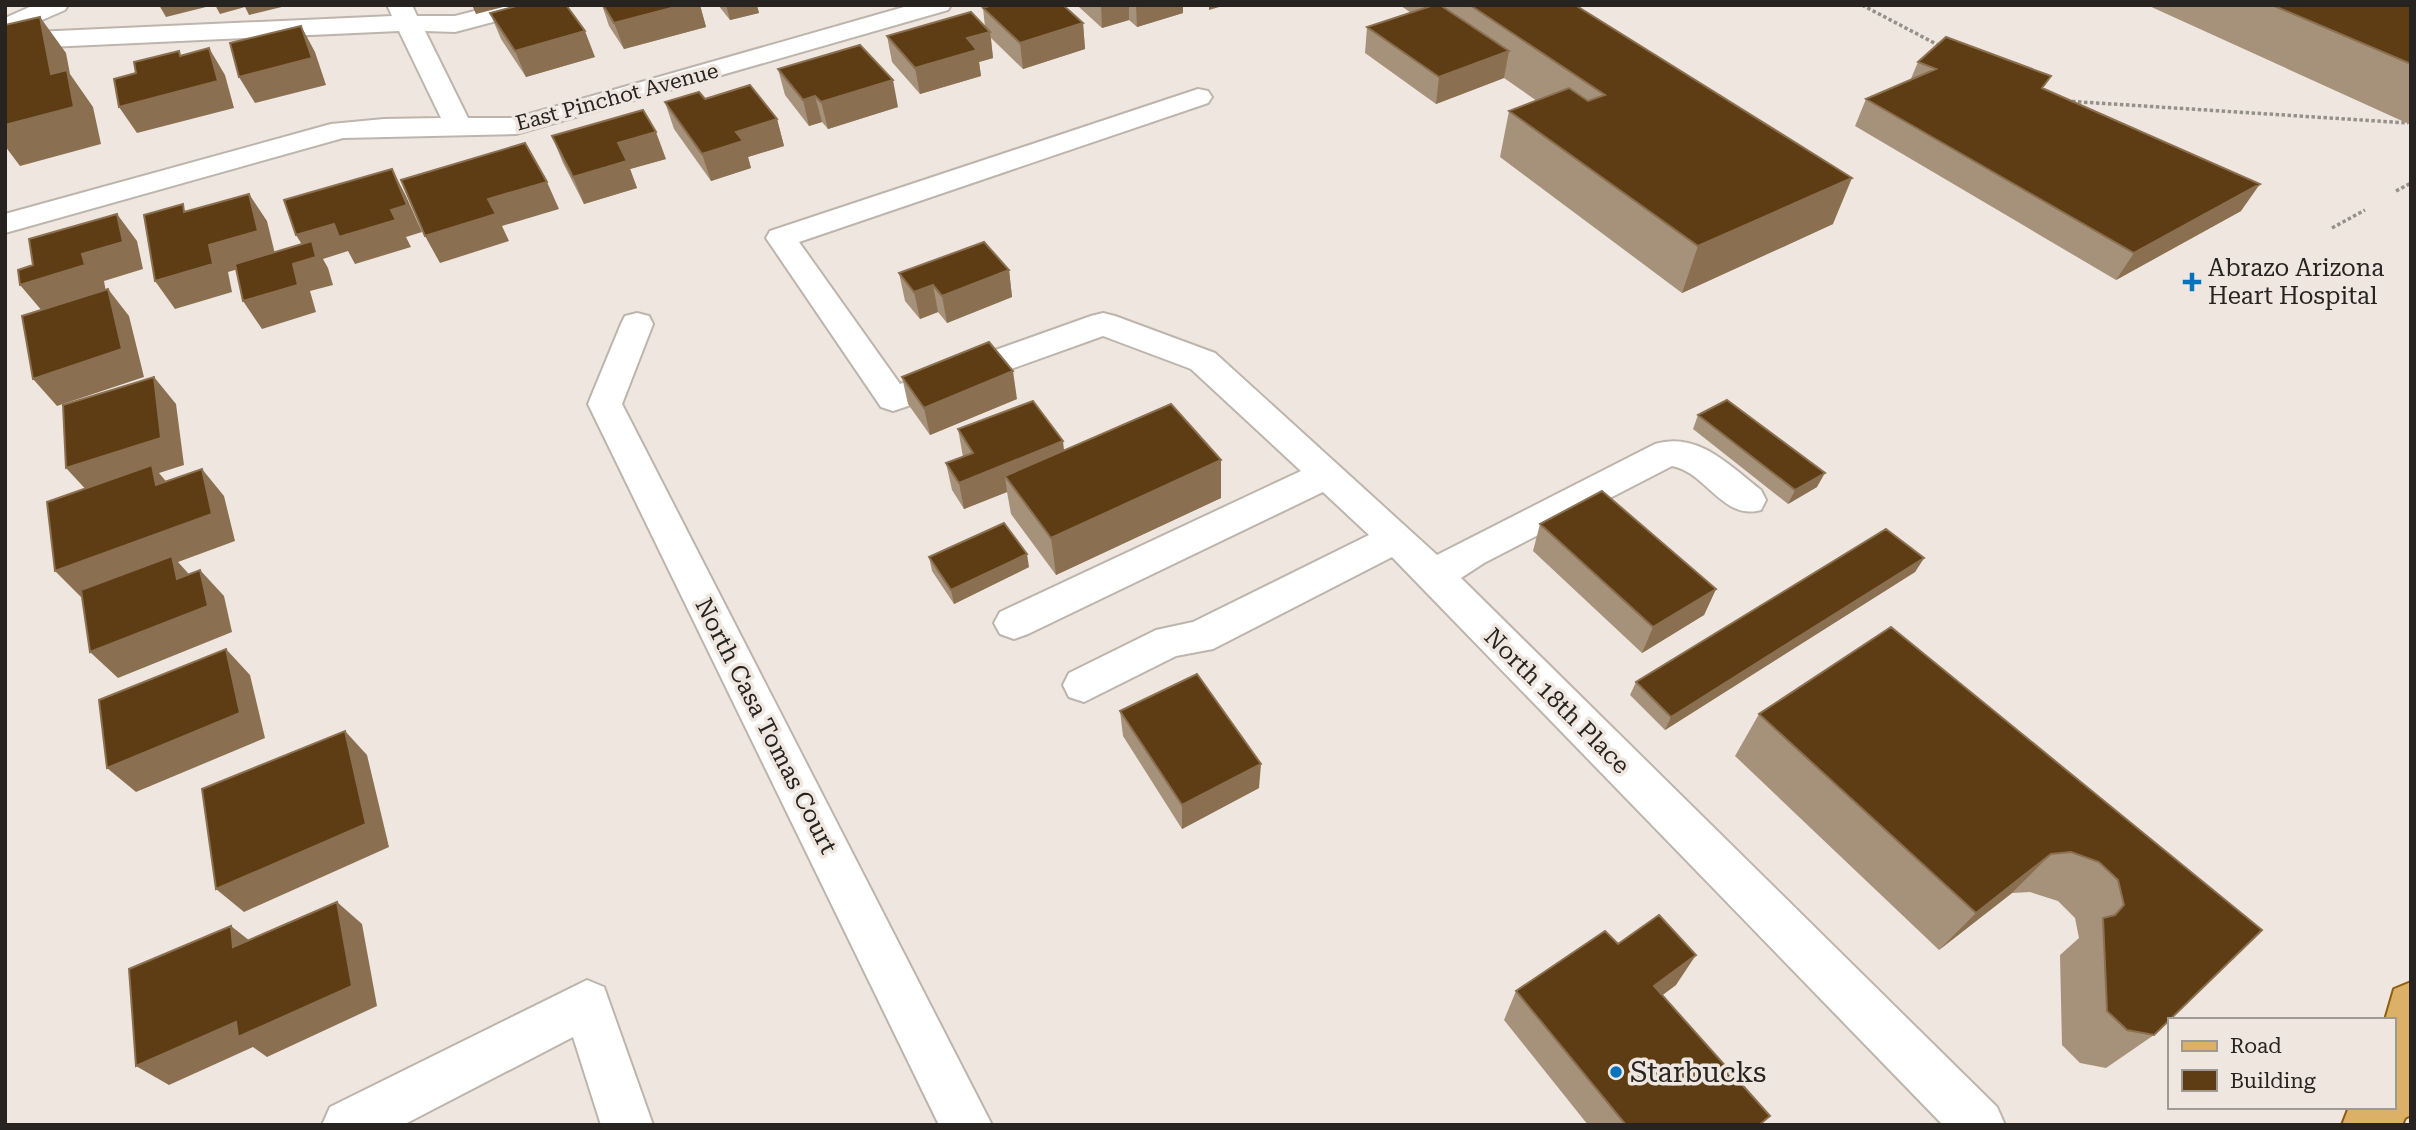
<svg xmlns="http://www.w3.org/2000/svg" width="2416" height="1130" viewBox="0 0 2416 1130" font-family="'Roboto Serif',serif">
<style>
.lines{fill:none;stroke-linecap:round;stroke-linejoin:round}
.minor-casing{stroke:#bdb5ad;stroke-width:4}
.major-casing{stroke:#8f5d0c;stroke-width:4}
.path{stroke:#95908a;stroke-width:3.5;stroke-dasharray:3.5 2.5;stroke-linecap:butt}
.minor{fill:#fff;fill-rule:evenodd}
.major{fill:#ddb067;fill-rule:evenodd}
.wall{fill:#a6927a}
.shaded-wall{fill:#8a7051}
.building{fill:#5e3d14;stroke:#8a7051;stroke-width:2}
.poi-dot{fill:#0373be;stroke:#efe7df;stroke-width:2.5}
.labels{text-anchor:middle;stroke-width:7;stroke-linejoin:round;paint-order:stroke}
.far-street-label{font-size:21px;fill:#262320;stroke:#efe7df}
.poi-label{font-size:24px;fill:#262320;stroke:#efe7df;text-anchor:start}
.street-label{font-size:24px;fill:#262320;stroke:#efe7df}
.near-poi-label{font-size:28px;fill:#262320;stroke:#efe7df;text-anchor:start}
</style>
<rect width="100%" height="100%" fill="#efe7df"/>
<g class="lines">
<g class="minor-casing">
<path id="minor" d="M 34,5 L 68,5 L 65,10 L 12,33 L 392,16 L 387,5 L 412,5 L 417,16 L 455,16 L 498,5 L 541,5 L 538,10 L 455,32 L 425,31 L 468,118 L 515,118 L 911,5 L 951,5 L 948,10 L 516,134 L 343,138 L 5,233 L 5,214 L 331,124 L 384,119 L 441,118 L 399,31 L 5,49 L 5,18 Z
M 1198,89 L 1208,91 L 1212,97 L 1208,103 L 799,242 L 900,384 L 1091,316 L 1103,313 L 1115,316 L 1215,353 L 1437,555 L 1655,444 C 1698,431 1730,466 1761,490 L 1766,500 L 1761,510 C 1723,521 1706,472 1672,466 L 1484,563 L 1461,578 L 1997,1107 L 2005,1125 L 1943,1125 L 1392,557 L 1213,649 L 1176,656 L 1084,702 L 1069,697 L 1063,685 L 1069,673 L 1156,630 L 1193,622 L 1369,535 L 1323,492 L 1028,634 L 1014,639 L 1000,634 L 994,623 L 1000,612 L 1301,471 L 1191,369 L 1103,336 L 905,407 L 893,411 L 881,407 L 766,238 L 770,231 Z
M 637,313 L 649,316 L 653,324 L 622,404 L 992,1125 L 939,1125 L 588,404 L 621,324 L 625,316 Z
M 587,980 L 604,987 L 653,1125 L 601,1125 L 573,1037 L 403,1125 L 322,1125 L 330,1107 Z"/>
</g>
<g class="major-casing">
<path id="major" d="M 2411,982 L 2411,1115 L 2405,1118 L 2402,1125 L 2342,1125 L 2349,1107 L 2393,1107 L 2393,1020 L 2385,1020 L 2394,989 Z"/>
</g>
<path class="path" d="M 1862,5 L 1940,46
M 2066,101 L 2408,123
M 2396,191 L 2411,183
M 2332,228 L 2365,210"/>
<use href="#minor" class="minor"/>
<use href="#major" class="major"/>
</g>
<path class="wall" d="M 602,5 L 700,5 L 706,27 L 624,49 L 609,26 Z
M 718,5 L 760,5 L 757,6 L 759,13 L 730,20 Z
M 1079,5 L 1183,5 L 1183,13 L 1137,27 L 1129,20 L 1102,28 L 1079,7 Z
M 1400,5 L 1575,5 L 1833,224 L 1682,293 L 1500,157 L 1509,111 L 1537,101 L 1504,78 L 1436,104 L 1365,53 L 1367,27 L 1411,13 Z
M 2147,5 L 2411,5 L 2411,125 Z
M 983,8 L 1083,23 L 1085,49 L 1023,69 L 991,38 L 993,58 L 979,62 L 981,76 L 920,94 L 892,62 L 887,36 L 985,27 Z
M 490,13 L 595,57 L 526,77 L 501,39 Z
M 1918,62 L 2044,89 L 2241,211 L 2116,280 L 1855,126 L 1866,99 L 1910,81 Z
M 778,69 L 898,107 L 828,129 L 822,122 L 809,126 L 785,95 Z
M 705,99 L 777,119 L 784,146 L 748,157 L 751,168 L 711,181 L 674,129 L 665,102 Z
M 552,136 L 666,159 L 630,169 L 637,188 L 584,204 L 563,163 Z
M 1009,270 L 1012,297 L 947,323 L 938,312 L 920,319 L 905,301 L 899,273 Z
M 902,377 L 1017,399 L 930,435 L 908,404 Z
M 1698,415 L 1817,487 L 1788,504 L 1693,429 Z
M 958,429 L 1064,451 L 1221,460 L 1221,498 L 1056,575 L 1011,514 L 1007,492 L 964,509 L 952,490 L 946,463 L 963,457 Z
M 1540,524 L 1716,589 L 1704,615 L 1642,653 L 1533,551 Z
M 929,557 L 1029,567 L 954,604 L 932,571 Z
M 1924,558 L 1915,572 L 1665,730 L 1630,695 L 1636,682 Z
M 1120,711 L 1259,788 L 1182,829 L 1123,736 Z
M 1759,714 L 2262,930 L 2154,1035 L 2106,1068 L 2080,1063 L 2062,1045 L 2060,955 L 2079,938 L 2075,918 L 2058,901 L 2030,892 L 2012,893 L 1939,950 L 1735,756 Z
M 1618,944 L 1676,985 L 1662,995 L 1762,1125 L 1588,1125 L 1504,1020 L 1516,991 Z"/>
<path class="shaded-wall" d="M 159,5 L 214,5 L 166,17 Z
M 215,5 L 290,5 L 249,15 L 245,7 L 220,14 Z
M 472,5 L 511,5 L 476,14 Z
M 683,5 L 700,5 L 706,27 L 624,49 L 614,23 Z
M 726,5 L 760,5 L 757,6 L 759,13 L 730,20 Z
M 1101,5 L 1129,5 L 1129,20 L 1102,28 Z
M 1136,5 L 1183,5 L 1183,13 L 1137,27 Z
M 1209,5 L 1226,5 L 1209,10 Z
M 40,17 L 66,53 L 70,74 L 93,107 L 101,144 L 20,166 L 5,146 L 5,125 L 51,74 Z
M 1083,23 L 1085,49 L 1023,69 L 1020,43 Z
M 301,26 L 315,52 L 326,85 L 255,103 L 239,77 Z
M 585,31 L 595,57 L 526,77 L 515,51 Z
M 990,32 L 993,58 L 979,62 L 981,76 L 920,94 L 915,68 L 967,38 Z
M 209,48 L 225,75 L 234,108 L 137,133 L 119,107 Z
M 1509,51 L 1504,78 L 1436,104 L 1439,77 Z
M 893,80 L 898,107 L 828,129 L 821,102 Z
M 815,96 L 822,122 L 809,126 L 803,100 Z
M 777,119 L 784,146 L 748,157 L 751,168 L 711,181 L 702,154 L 736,132 Z
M 656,132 L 666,159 L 630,169 L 637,188 L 584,204 L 573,177 L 618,143 Z
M 392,169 L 406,196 L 422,232 L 406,237 L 411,247 L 355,264 L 348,251 L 323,259 L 328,268 L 333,285 L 310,291 L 316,312 L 262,329 L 243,301 L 293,264 L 311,259 L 296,235 L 334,224 Z
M 1852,178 L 1833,224 L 1682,293 L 1698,246 Z
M 547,182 L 559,209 L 502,226 L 509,241 L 440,263 L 425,236 L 488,199 Z
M 2260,184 L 2241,211 L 2116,280 L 2134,253 Z
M 249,194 L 267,221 L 276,258 L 228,272 L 232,292 L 175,309 L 155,281 L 209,245 Z
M 117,214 L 137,241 L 143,269 L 104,281 L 106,292 L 43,312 L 20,285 L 82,254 Z
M 1009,270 L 1012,297 L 947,323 L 942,296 Z
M 933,285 L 938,312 L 920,319 L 914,292 Z
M 108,289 L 129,316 L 144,377 L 57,406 L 33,379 Z
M 1013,371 L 1017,399 L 930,435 L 924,408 Z
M 154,377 L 176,404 L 184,465 L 159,473 L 175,492 L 91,495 L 66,468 Z
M 1063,441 L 1066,468 L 1005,476 L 1007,492 L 964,509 L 959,483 Z
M 1221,460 L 1221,498 L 1056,575 L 1051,538 Z
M 202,469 L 224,496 L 235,541 L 178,562 L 196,582 L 82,598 L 55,571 Z
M 1825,473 L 1817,487 L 1788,504 L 1795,490 Z
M 1027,554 L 1029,567 L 954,604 L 951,590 Z
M 1924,558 L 1915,572 L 1665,730 L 1671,717 Z
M 200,570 L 224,596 L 232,632 L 118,678 L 90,652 Z
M 1716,589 L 1704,615 L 1642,653 L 1653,627 Z
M 226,649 L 250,675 L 265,738 L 136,792 L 107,768 Z
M 345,731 L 367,755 L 389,847 L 244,912 L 216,889 Z
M 1261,764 L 1259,788 L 1182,829 L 1182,805 Z
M 2051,854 L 2012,893 L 1939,950 L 1976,913 Z
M 337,902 L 362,924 L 377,1006 L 267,1057 L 253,1047 L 169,1085 L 136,1066 Z
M 231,926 L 259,948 L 233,947 Z
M 1696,955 L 1676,985 L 1636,1015 L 1654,986 Z"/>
<path class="building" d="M 520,5 L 566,5 L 585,31 L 515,51 L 490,13 Z
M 603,5 L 683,5 L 614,23 Z
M 992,5 L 1063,5 L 1083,23 L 1020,43 L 983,8 Z
M 1434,5 L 1440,5 L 1509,51 L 1439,77 L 1367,27 Z
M 1470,5 L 1575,5 L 1852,178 L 1698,246 L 1509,111 L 1569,88 L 1588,101 L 1605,95 Z
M 2272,5 L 2411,5 L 2411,64 Z
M 971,12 L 990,32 L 967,38 L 977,50 L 915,68 L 887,36 Z
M 40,17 L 51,74 L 67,70 L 74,107 L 5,125 L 5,25 Z
M 301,26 L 312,58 L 239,77 L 230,43 Z
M 1946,37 L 2051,76 L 2042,88 L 2260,184 L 2134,253 L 1866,99 L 1936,69 L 1918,62 Z
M 860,45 L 893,80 L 821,102 L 815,96 L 803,100 L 778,69 Z
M 209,48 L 218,81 L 119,107 L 114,79 L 136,73 L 134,62 L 179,51 L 180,56 Z
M 750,85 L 777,119 L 736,132 L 743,141 L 702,154 L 665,102 L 699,92 L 705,99 Z
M 643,110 L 656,132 L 618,143 L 627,161 L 573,177 L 552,136 Z
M 525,143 L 547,182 L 488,199 L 496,214 L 425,236 L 401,180 Z
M 392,169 L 407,205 L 391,210 L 396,220 L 339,237 L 334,224 L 296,235 L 284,200 Z
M 249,194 L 258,231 L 209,245 L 213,264 L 155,281 L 144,215 L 183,204 L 184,212 Z
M 117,214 L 123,242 L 82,254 L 85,265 L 20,285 L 18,270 L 33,265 L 29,239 Z
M 312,241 L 316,257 L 293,264 L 298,285 L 243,301 L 235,264 Z
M 984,242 L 1009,270 L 942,296 L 933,285 L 914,292 L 899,273 Z
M 108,289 L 122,349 L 33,379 L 22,316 Z
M 989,342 L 1013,371 L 924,408 L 902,377 Z
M 154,377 L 161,438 L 66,468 L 63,405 Z
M 1727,400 L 1825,473 L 1795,490 L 1698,415 Z
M 1033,401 L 1063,441 L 959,483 L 946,463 L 973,453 L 958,429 Z
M 1171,404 L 1221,460 L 1051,538 L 1005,476 Z
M 152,465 L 156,485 L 202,469 L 212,514 L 55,571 L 47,502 Z
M 1602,491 L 1716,589 L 1653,627 L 1540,524 Z
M 1004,523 L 1027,554 L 951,590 L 929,557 Z
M 1886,529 L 1924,558 L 1671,717 L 1636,682 Z
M 172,556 L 177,579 L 200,570 L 208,606 L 90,652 L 81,590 Z
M 1891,627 L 2262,930 L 2154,1035 L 2127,1030 L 2107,1011 L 2103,918 L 2115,915 L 2124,905 L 2118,880 L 2099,862 L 2071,852 L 2051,854 L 1976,913 L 1759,714 Z
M 226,649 L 240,713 L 107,768 L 99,700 Z
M 1197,674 L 1261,764 L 1182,805 L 1120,711 Z
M 345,731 L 366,824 L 216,889 L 202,789 Z
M 337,902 L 352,986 L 238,1037 L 236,1022 L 136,1066 L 129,969 L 231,926 L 233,947 Z
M 1659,915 L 1696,955 L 1654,986 L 1770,1116 L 1759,1125 L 1626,1125 L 1516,991 L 1605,931 L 1618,944 Z"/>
<g class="poi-dot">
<path d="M2188.5 271.5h7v7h7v7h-7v7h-7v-7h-7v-7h7z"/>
<circle cx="1616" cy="1072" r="7"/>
</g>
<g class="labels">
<g class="far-street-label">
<text transform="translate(617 97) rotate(-15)" y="7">East Pinchot Avenue</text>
</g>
<g class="poi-label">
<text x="2208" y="276">Abrazo Arizona<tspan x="2208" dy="28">Heart Hospital</tspan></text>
</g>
<g class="street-label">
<text transform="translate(1557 701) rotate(45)" y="8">North 18th Place</text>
<text transform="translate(766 726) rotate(63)" y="8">North Casa Tomas Court</text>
</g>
<g class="near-poi-label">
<text x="1630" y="1082">Starbucks</text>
</g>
</g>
<rect width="2416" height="1130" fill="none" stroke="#262320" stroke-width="14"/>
<rect x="2168" y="1018" width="228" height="91" fill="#efe7df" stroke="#9f9993" stroke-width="2"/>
<rect x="2182" y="1041" width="35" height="10" fill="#ddb067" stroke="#9f9993" stroke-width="2"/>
<text x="2230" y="1053" font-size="21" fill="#262320">Road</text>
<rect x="2182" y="1070" width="35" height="21" fill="#5e3d14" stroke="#9f9993" stroke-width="2"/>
<text x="2230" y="1088" font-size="21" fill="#262320">Building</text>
</svg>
